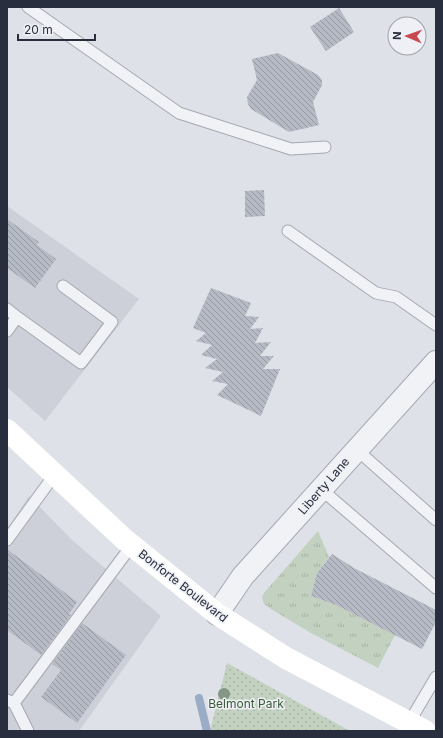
<svg xmlns="http://www.w3.org/2000/svg" width="443" height="738" viewBox="0 0 443 738" font-family="Inter,sans-serif">
<style>
.built{fill:#cdd0d9}
.grass{fill:url(#grass-tufts)}
.park{fill:url(#park-dots)}
.lines{fill:none;stroke-linecap:round;stroke-linejoin:round}
.stream{stroke:#9bacc6;stroke-width:8}
.building{fill:url(#building-back-hatch)}
.lane-casing{stroke:#a4a8b1;stroke-width:13}
.street-casing{stroke:#a4a8b1;stroke-width:24}
.lane{stroke:#f1f2f6;stroke-width:11}
.street{stroke:#f1f2f6;stroke-width:22}
.secondary{stroke:#fff;stroke-width:22}
.tree{fill:#849686}
.labels{text-anchor:middle;stroke-width:3;stroke-linejoin:round;paint-order:stroke}
.street-label{font-size:12px;fill:#282e3d;stroke:#eef0f5}
.park-label{font-size:12px;fill:#3a5936;stroke:#eef0f5}
</style>
<defs>
<pattern id="grass-tufts" width="24" height="20" patternUnits="userSpaceOnUse"><rect width="24" height="20" fill="#c3d1c0"/><path d="M3 7l-1-3M5 7V3M7 7l1-3M15 17l-1-3M17 17v-4M19 17l1-3" fill="none" stroke="#a8b4a6"/></pattern>
<pattern id="park-dots" width="8" height="8" patternUnits="userSpaceOnUse"><rect width="8" height="8" fill="#c3d1c0"/><path d="M2 2h.1M6 6h.1" fill="none" stroke="#a8b4a6" stroke-width="1.8" stroke-linecap="round"/></pattern>
<pattern id="building-back-hatch" width="6" height="6" patternUnits="userSpaceOnUse"><rect width="6" height="6" fill="#b6bac4"/><path d="M-1 5l2 2M0 0l6 6M5-1l2 2" fill="none" stroke="#9498a0"/></pattern>
</defs>
<rect width="100%" height="100%" fill="#dee1e7"/>
<path class="built" d="M 7,206 L 139,299 L 45,421 L 7,387 Z
M 29,496 L 72,540 L 161,616 L 79,731 L 7,731 L 7,529 Z"/>
<path class="grass" d="M 318,531 L 329,557 L 317,573 L 311,596 L 336,605 L 395,635 L 378,668 L 311,633 L 271,609 L 264,604 L 262,597 L 264,593 Z"/>
<path class="park" d="M 227,663 L 350,731 L 210,731 Z"/>
<g class="lines">
<path class="stream" d="M 199,698 L 207,731"/>
</g>
<path class="building" d="M 339,8 L 354,32 L 326,51 L 310,27 Z
M 278,53 L 318,75 L 322,80 L 322,85 L 313,102 L 319,125 L 289,132 L 251,109 L 248,104 L 247,97 L 257,80 L 252,59 Z
M 264,190 L 265,216 L 245,217 L 245,191 Z
M 7,219 L 39,242 L 37,245 L 56,259 L 35,288 L 7,268 Z
M 211,288 L 251,303 L 245,316 L 259,317 L 250,329 L 263,328 L 255,343 L 271,342 L 260,356 L 274,356 L 263,369 L 280,369 L 261,416 L 217,395 L 228,384 L 212,381 L 223,372 L 205,368 L 217,359 L 201,355 L 212,345 L 196,341 L 206,333 L 193,328 Z
M 7,549 L 77,602 L 69,614 L 71,615 L 41,655 L 7,630 Z
M 332,554 L 354,568 L 436,610 L 436,622 L 422,649 L 336,605 L 311,596 L 317,573 Z
M 82,623 L 126,655 L 77,723 L 41,697 L 61,670 L 52,664 Z"/>
<g class="lines">
<g class="lane-casing">
<path id="lane" d="M 28,7 L 179,113 L 291,149 L 325,147
M 288,231 L 376,293 L 396,297 L 436,325
M 7,309 L 17,317 L 7,331
M 17,317 L 81,363 L 112,322 L 63,286
M 356,449 L 436,520
M 322,490 L 436,588
M 7,540 L 55,474
M 7,700 L 14,703 L 132,545
M 14,703 L 28,731
M 407,726 L 436,677"/>
</g>
<g class="street-casing">
<path id="street" d="M 217,614 L 243,576 L 436,362"/>
</g>
<use href="#lane" class="lane"/>
<use href="#street" class="street"/>
<path class="secondary" d="M 7,430 L 124,539 L 217,614 L 286,658 L 425,731"/>
</g>
<circle class="tree" cx="224" cy="694" r="6"/>
<g class="labels">
<g class="street-label">
<text transform="translate(324 486) rotate(-49)" y="4">Liberty Lane</text>
<text transform="translate(183 586) rotate(38)" y="4">Bonforte Boulevard</text>
</g>
<g class="park-label">
<text x="246" y="708">Belmont Park</text>
</g>
</g>
<rect width="443" height="738" fill="none" stroke="#282e3d" stroke-width="16"/>
<g transform="translate(407 36) rotate(272)"><circle r="19" fill="#eef0f5" stroke="#9fa2ab"/>
<path d="M0-3L7 15L0 10L-7 15Z" fill="#c84851"/>
<text y="-6" font-size="11" font-weight="bold" text-anchor="middle" fill="#282e3d">N</text>
</g>
<path d="M18 34v6h77v-6" fill="none" stroke="#282e3d" stroke-width="2"/>
<text x="24" y="34" font-size="12" fill="#282e3d" stroke="#eef0f5" stroke-width="3" paint-order="stroke">20 m</text>
</svg>
